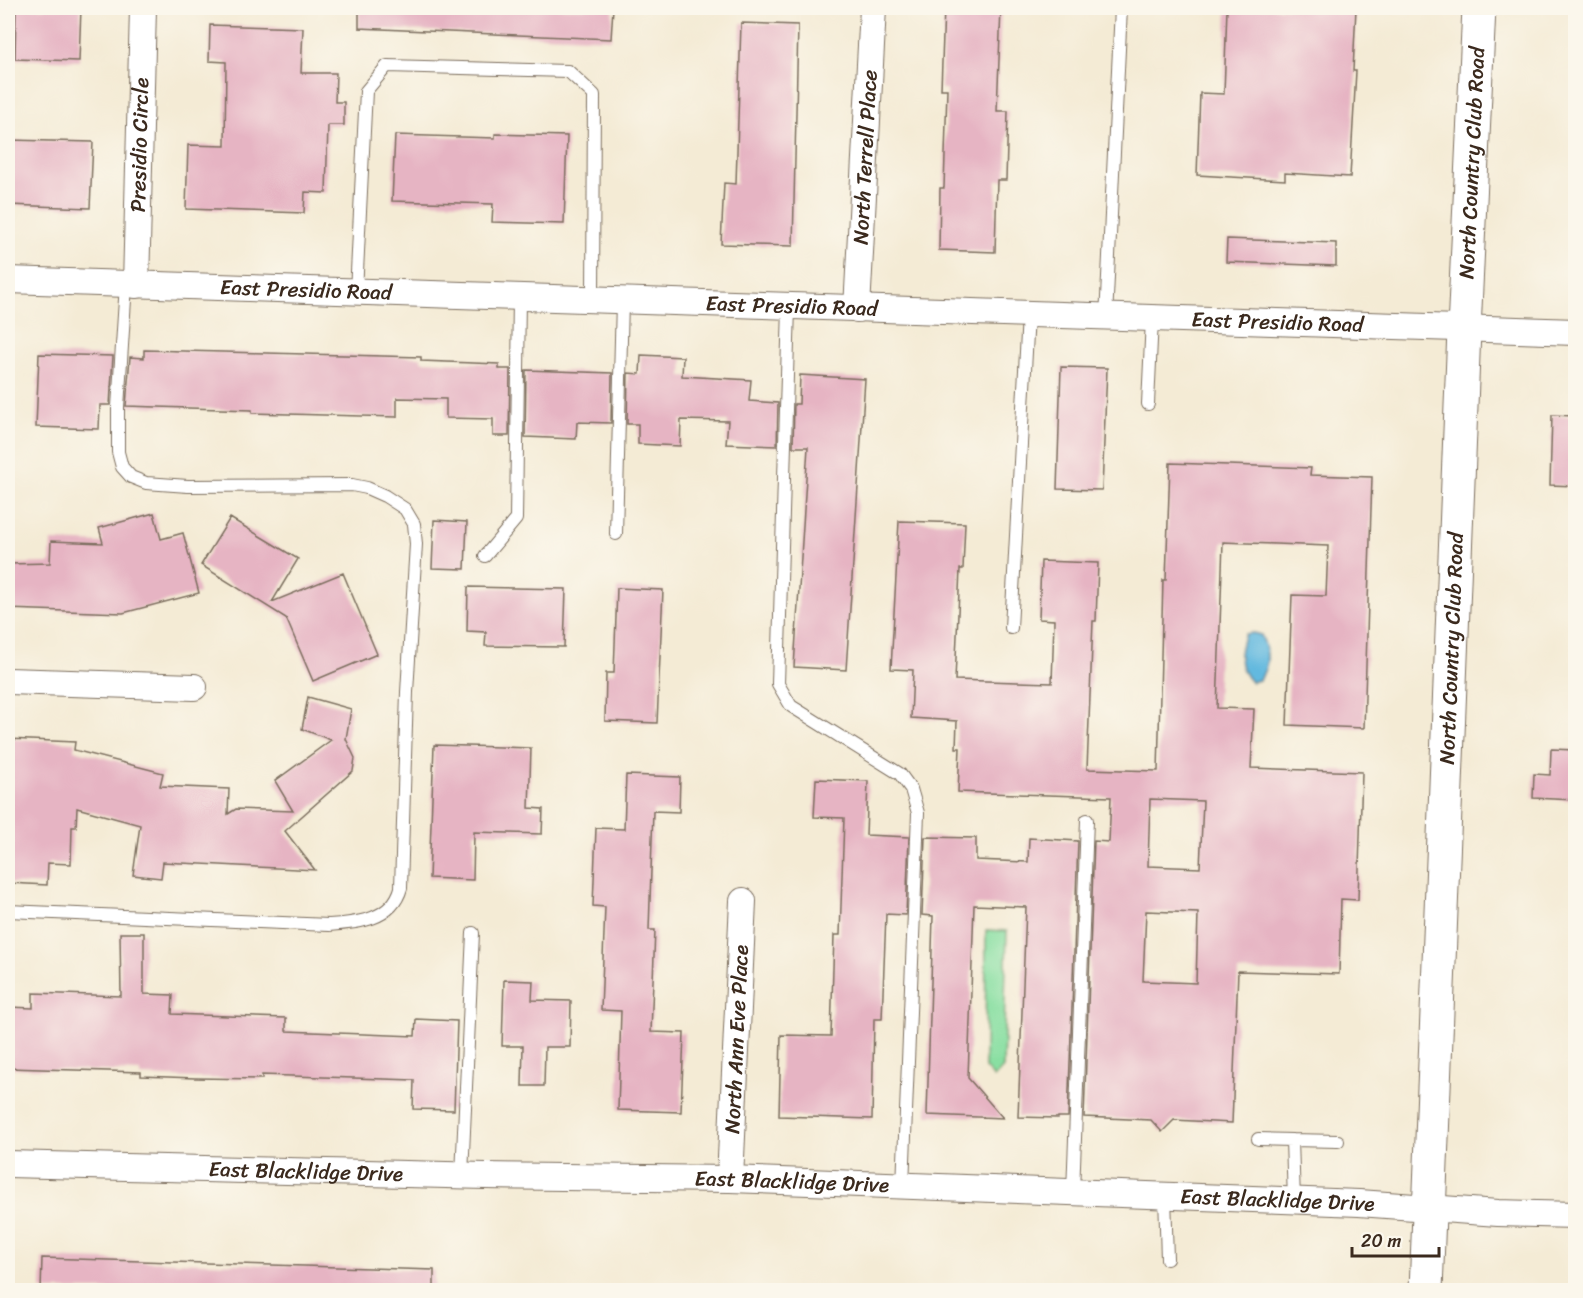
<svg xmlns="http://www.w3.org/2000/svg" width="1583" height="1298" viewBox="0 0 1583 1298" font-family="Sriracha,sans-serif">
<style>
.green{fill:#89dfa2;stroke:#628460;stroke-width:1.5}
.water{fill:#63b9df;stroke:#4f727e;stroke-width:1.5}
.building{fill:#e6b4c3;fill-rule:evenodd}
.lines{fill:none;stroke-linecap:round;stroke-linejoin:round}
.service-casing{stroke:#7c6e5e;stroke-width:14}
.minor-casing{stroke:#7c6e5e;stroke-width:28}
.secondary-casing{stroke:#7c6e5e;stroke-width:35}
.service{stroke:#fff;stroke-width:12}
.minor{stroke:#fff;stroke-width:26}
.secondary{stroke:#fff;stroke-width:33}
.labels{text-anchor:middle;stroke-width:5;stroke-linejoin:round;paint-order:stroke}
.street-label{font-size:21px;fill:#3b2a1e;stroke:#fbf7ec}
</style>
<rect width="100%" height="100%" fill="#fbf7ec"/>
<filter id="ink" filterUnits="userSpaceOnUse"><feTurbulence type="fractalNoise" baseFrequency=".0167" numOctaves="2"/><feDisplacementMap in="SourceGraphic" scale="12" xChannelSelector="R" yChannelSelector="G"/><feConvolveMatrix kernelMatrix="1 2 1 2 8 2 1 2 1" color-interpolation-filters="sRGB"/></filter>
<filter id="wash" filterUnits="userSpaceOnUse"><feTurbulence type="fractalNoise" baseFrequency=".008" numOctaves="4" result="noise"/><feDisplacementMap in="SourceGraphic" scale="24" xChannelSelector="R" yChannelSelector="G"/><feGaussianBlur stdDeviation="1.35" result="paint"/><feColorMatrix in="noise" values="0 0 0 0 0 0 0 0 0 0 0 0 0 0 0 0 0 1.4 0 .05"/><feComposite in="paint" operator="in"/></filter>
<g filter="url(#wash)">
<rect width="100%" height="100%" fill="#f4ebd5"/>
<path class="green" d="M 986,930 L 1007,931 L 1003,1068 L 994,1078 L 985,1068 Z"/>
<path class="water" d="M 1253,633 L 1261,635 C 1269,652 1270,665 1259,680 L 1251,682 C 1237,667 1238,652 1245,634 Z"/>
<g id="blocks">
<path class="building" d="M 16,8 L 81,8 L 79,61 L 15,59 Z
M 359,8 L 613,8 L 611,39 L 359,28 Z
M 944,8 L 1001,8 L 997,111 L 1008,111 L 1006,180 L 997,180 L 995,252 L 939,250 L 940,188 L 944,188 L 947,89 L 941,89 Z
M 1227,8 L 1356,8 L 1353,71 L 1356,71 L 1350,177 L 1285,173 L 1285,180 L 1197,175 L 1200,93 L 1224,94 Z
M 741,23 L 798,25 L 793,246 L 721,244 L 724,183 L 736,184 Z
M 210,25 L 303,28 L 301,73 L 336,73 L 335,102 L 344,102 L 344,125 L 328,125 L 326,193 L 305,192 L 304,213 L 186,209 L 188,145 L 225,146 L 226,62 L 209,61 Z
M 495,134 L 567,136 L 564,224 L 492,222 L 493,204 L 392,201 L 395,135 L 495,138 Z
M 8,140 L 93,142 L 90,208 L 8,205 Z
M 1227,239 L 1336,243 L 1336,266 L 1226,262 Z
M 144,350 L 421,357 L 421,361 L 499,364 L 499,369 L 510,369 L 509,436 L 493,436 L 493,419 L 446,418 L 446,399 L 397,398 L 397,417 L 252,413 L 252,410 L 126,406 L 130,357 L 144,358 Z
M 39,354 L 113,356 L 110,405 L 100,405 L 99,429 L 36,427 Z
M 641,355 L 683,357 L 682,376 L 751,380 L 749,401 L 778,403 L 777,446 L 726,444 L 728,421 L 681,420 L 680,446 L 638,444 L 638,424 L 627,424 L 628,373 L 640,374 Z
M 1061,367 L 1107,368 L 1102,490 L 1057,489 Z
M 526,370 L 612,373 L 611,423 L 577,422 L 576,439 L 525,437 Z
M 800,375 L 865,379 L 846,670 L 794,667 L 808,447 L 793,447 L 794,404 L 799,404 Z
M 1552,415 L 1575,416 L 1575,486 L 1550,485 Z
M 1170,463 L 1311,468 L 1310,475 L 1372,477 L 1364,728 L 1287,725 L 1292,595 L 1326,596 L 1328,546 L 1223,542 L 1217,708 L 1254,709 L 1251,768 L 1362,772 L 1358,900 L 1341,899 L 1339,974 L 1238,971 L 1232,1123 L 1174,1120 L 1162,1132 L 1151,1120 L 1084,1117 L 1094,841 L 1109,842 L 1111,797 L 958,792 L 960,748 L 956,748 L 957,721 L 911,718 L 913,670 L 891,669 L 899,521 L 965,523 L 963,569 L 960,569 L 955,680 L 1052,683 L 1054,620 L 1039,619 L 1041,561 L 1098,563 L 1096,621 L 1093,621 L 1087,769 L 1158,771 L 1163,580 L 1166,580 ZM 1150,799 L 1203,801 L 1200,868 L 1148,866 ZM 1146,911 L 1198,913 L 1196,983 L 1143,981 Z
M 154,513 L 161,539 L 183,533 L 199,593 L 123,613 L 8,609 L 8,564 L 50,563 L 51,541 L 103,543 L 99,528 Z
M 230,518 L 298,559 L 272,602 L 343,573 L 377,654 L 313,681 L 286,618 L 201,565 Z
M 434,520 L 467,522 L 465,569 L 432,568 Z
M 468,587 L 566,589 L 564,647 L 485,646 L 486,632 L 467,631 Z
M 617,588 L 663,590 L 657,723 L 605,721 L 606,673 L 614,673 Z
M 308,697 L 351,709 L 346,739 L 355,758 L 353,771 L 285,831 L 315,870 L 163,862 L 161,878 L 133,875 L 140,825 L 77,808 L 76,827 L 72,827 L 71,864 L 48,863 L 47,885 L 8,883 L 8,739 L 75,742 L 74,750 L 163,773 L 160,786 L 229,789 L 228,814 L 236,809 L 293,811 L 275,781 L 331,740 L 302,729 Z
M 434,745 L 531,748 L 529,808 L 543,809 L 542,834 L 474,832 L 473,880 L 429,878 Z
M 1551,749 L 1575,750 L 1575,800 L 1533,798 L 1534,774 L 1550,775 Z
M 626,775 L 680,777 L 679,812 L 653,811 L 649,930 L 655,930 L 651,1032 L 684,1033 L 681,1112 L 618,1110 L 621,1011 L 601,1010 L 605,907 L 593,906 L 596,828 L 624,829 Z
M 816,779 L 868,781 L 866,835 L 909,837 L 906,915 L 886,914 L 882,1019 L 874,1019 L 872,1119 L 779,1116 L 781,1035 L 831,1036 L 834,935 L 840,935 L 844,818 L 814,817 Z
M 925,837 L 976,838 L 976,860 L 1028,862 L 1029,838 L 1078,841 L 1068,1117 L 1058,1117 L 1058,1118 L 1018,1117 L 1026,907 L 974,905 L 968,1078 L 1003,1118 L 927,1115 L 933,916 L 922,915 Z
M 120,933 L 144,933 L 144,994 L 173,995 L 172,1014 L 286,1018 L 286,1031 L 415,1036 L 416,1019 L 457,1021 L 454,1110 L 413,1109 L 414,1080 L 262,1075 L 262,1079 L 195,1078 L 141,1076 L 141,1072 L 8,1068 L 8,1007 L 33,1008 L 33,993 L 121,996 Z
M 504,980 L 533,981 L 532,1000 L 571,1001 L 570,1047 L 545,1047 L 544,1086 L 522,1086 L 523,1046 L 502,1046 Z
M 42,1258 L 434,1270 L 434,1290 L 41,1290 Z"/>
</g>
</g>
<g filter="url(#ink)">
<use href="#blocks" fill-opacity="0" stroke="#7c6e5e" stroke-width="1.5"/>
<g class="lines">
<g class="service-casing">
<path id="service" d="M 356,292 L 366,91 L 387,66 L 568,71 L 594,95 L 593,300
M 789,307 L 778,684 L 791,706 L 900,774 L 911,789 L 918,813 L 903,1186
M 1106,318 L 1121,8
M 1148,404 L 1152,319
M 616,534 L 622,301
M 485,556 L 516,519 L 519,298
M 1011,628 L 1028,315
M 8,911 L 329,925 C 358,923 392,920 401,888 L 407,692 L 416,544 L 414,524 L 405,509 L 385,496 L 367,488 L 352,485 L 188,486 L 146,483 L 131,477 L 122,467 L 118,452 L 118,407 L 126,284
M 1258,1139 L 1292,1140
M 462,1175 L 473,933
M 1073,1192 L 1087,820
M 1165,1196 L 1167,1259
M 1294,1201 L 1292,1140 L 1338,1141"/>
</g>
<g class="minor-casing">
<g id="minor">
<path id="s1" d="M 8,280 L 1576,332"/>
<path id="s2" d="M 136,285 L 143,8"/>
<path id="s3" d="M 857,309 L 873,8"/>
<path d="M 8,681 L 194,687"/>
<path id="s4" d="M 8,1164 L 486,1176 L 730,1179 L 1359,1203 L 1498,1213 L 1576,1215"/>
<path id="s5" d="M 730,1179 L 743,901"/>
</g>
</g>
<g class="secondary-casing">
<g id="secondary">
<path id="s6" d="M 1426,1290 L 1464,330 L 1479,8"/>
</g>
</g>
<use href="#service" class="service"/>
<use href="#minor" class="minor"/>
<use href="#secondary" class="secondary"/>
</g>
</g>
<g class="labels">
<g class="street-label">
<text dy="7" stroke="none"><textPath href="#s2" startOffset="140">Presidio Circle</textPath></text>
<text dy="7" stroke="none"><textPath href="#s3" startOffset="152">North Terrell Place</textPath></text>
<text dy="7" stroke="none"><textPath href="#s6" startOffset="1128">North Country Club Road</textPath></text>
<text dy="7" stroke="none"><textPath href="#s1" startOffset="298">East Presidio Road</textPath></text>
<text dy="7" stroke="none"><textPath href="#s1" startOffset="784">East Presidio Road</textPath></text>
<text dy="7" stroke="none"><textPath href="#s1" startOffset="1270">East Presidio Road</textPath></text>
<text dy="7" stroke="none"><textPath href="#s6" startOffset="642">North Country Club Road</textPath></text>
<text dy="7" stroke="none"><textPath href="#s5" startOffset="140">North Ann Eve Place</textPath></text>
<text dy="7" stroke="none"><textPath href="#s4" startOffset="298">East Blacklidge Drive</textPath></text>
<text dy="7" stroke="none"><textPath href="#s4" startOffset="784">East Blacklidge Drive</textPath></text>
<text dy="7" stroke="none"><textPath href="#s4" startOffset="1270">East Blacklidge Drive</textPath></text>
</g>
</g>
<rect width="1583" height="1298" fill="none" stroke="#fbf7ec" stroke-width="30"/>
<path d="M1352 1247v9h87v-9" fill="none" stroke="#3b2a1e" stroke-width="3"/>
<text x="1361" y="1247" font-size="18" fill="#3b2a1e" stroke="#fbf7ec" stroke-width="4.5" paint-order="stroke">20 m</text>
</svg>
